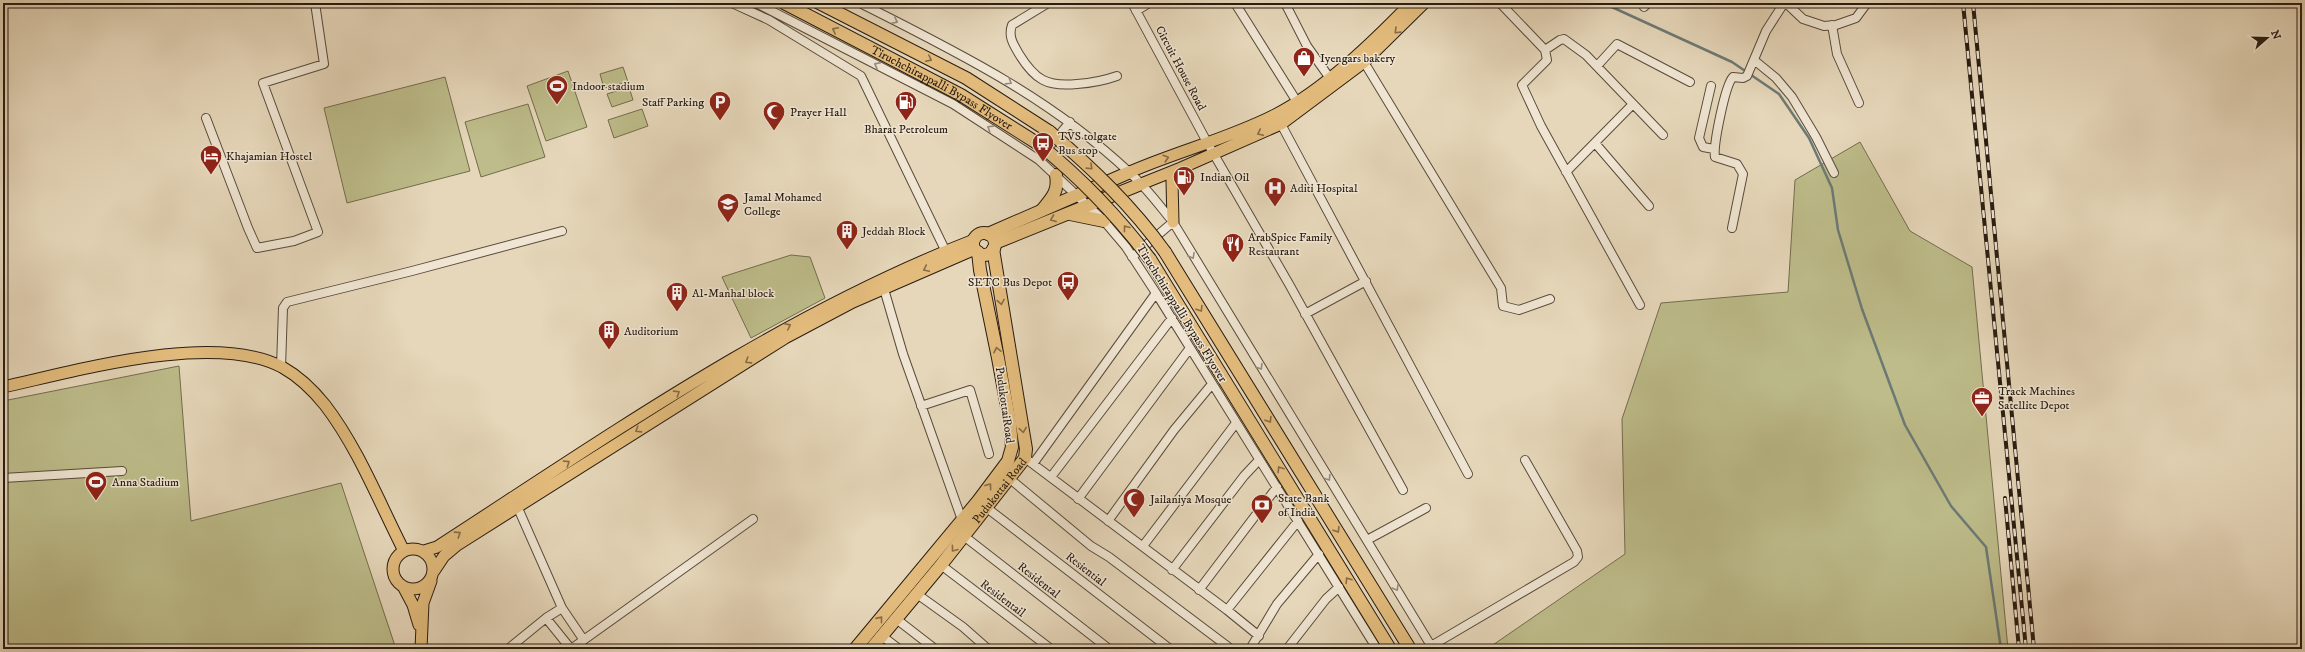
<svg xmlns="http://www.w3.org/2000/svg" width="2305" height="652" viewBox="0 0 2305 652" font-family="'IM FELL DW Pica',serif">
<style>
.green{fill:#bdbc8a;stroke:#736c4e}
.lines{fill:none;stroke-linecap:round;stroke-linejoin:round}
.stream{stroke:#6c7a75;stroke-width:2.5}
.minor-casing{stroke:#584b3b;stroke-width:10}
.major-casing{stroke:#291c11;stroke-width:13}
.highway-casing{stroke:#291c11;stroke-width:14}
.minor{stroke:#efe5d2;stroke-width:8}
.major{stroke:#e3bc7d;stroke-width:11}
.highway{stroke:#e3bc7d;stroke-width:12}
.rail-casing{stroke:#291c11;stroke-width:4}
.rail{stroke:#efe5d2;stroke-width:2.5;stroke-dasharray:8;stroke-linecap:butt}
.highway-bridge-casing{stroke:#291c11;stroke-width:14;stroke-linecap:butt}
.highway-bridge{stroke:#e3bc7d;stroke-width:12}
.oneway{stroke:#968b7b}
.oneway2{stroke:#866c47}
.labels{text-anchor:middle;stroke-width:3;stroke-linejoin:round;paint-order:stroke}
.poi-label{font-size:12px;fill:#291c11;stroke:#efe5d2;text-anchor:start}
.street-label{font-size:12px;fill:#291c11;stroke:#efe5d2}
</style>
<rect width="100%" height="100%" fill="#e6d7ba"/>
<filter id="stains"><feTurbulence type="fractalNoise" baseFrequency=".005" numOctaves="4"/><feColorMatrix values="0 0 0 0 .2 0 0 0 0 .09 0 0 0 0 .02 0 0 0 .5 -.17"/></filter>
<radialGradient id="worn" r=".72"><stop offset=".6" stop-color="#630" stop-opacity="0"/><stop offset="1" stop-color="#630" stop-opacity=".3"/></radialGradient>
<path class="green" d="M 623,67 L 628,82 L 604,88 L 600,74 Z
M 568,71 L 587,127 L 546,141 L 527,86 Z
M 445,77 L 470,171 L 347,203 L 324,108 Z
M 629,87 L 633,100 L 612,107 L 607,94 Z
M 528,104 L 545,157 L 481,177 L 465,122 Z
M 642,109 L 648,126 L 614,138 L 608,120 Z
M 1860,142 L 1910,231 L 1972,267 L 2008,649 L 1487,649 L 1625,554 L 1622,419 L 1661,303 L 1788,292 L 1795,180 Z
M 791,255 L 810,257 L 825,298 L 751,338 L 722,277 Z
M 179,366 L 191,521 L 341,483 L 396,649 L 3,649 L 3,401 Z"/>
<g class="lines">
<path class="stream" d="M 1603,3 L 1732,62 L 1779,94 L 1809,138 L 1832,188 L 1838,230 L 1862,309 L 1905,425 L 1951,506 L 1986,547 L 2001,649"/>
<g class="minor-casing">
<path id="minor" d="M 732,3 L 769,20 L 861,76 L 948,256
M 756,3 L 953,104 L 1039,160 L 1104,221 L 1126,247 L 1156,293 L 1377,649
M 860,3 C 957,52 1049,97 1129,172 C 1146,187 1159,205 1173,222 L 1433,649
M 1048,3 L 1012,25 C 1008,36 1013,44 1019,54 C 1035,80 1047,87 1077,84 C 1091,83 1103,81 1117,76
M 1132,3 L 1208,144 L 1289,284 L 1403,490
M 1235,3 L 1299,105
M 1285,3 L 1307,46 L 1329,77
M 1500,3 L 1545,50 L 1560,40 L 1564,39 L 1586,55 L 1663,135
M 1786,3 L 1803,19 L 1824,26 L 1836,25 L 1856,18 L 1867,3
M 1644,7 L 1648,3
M 1136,11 L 1149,3
M 1832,25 L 1837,54 L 1859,103
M 1545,50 L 1547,60 L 1522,85 L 1541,126 L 1640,305
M 1754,60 L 1776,78 L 1792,97 L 1816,137 L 1834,173
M 1364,62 L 1501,288 L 1503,306 L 1519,310 L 1550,299
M 1597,66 L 1617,44 L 1690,82
M 1711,86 L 1699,138 L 1703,147 L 1714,149
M 206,118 L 248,228 L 257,248 L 294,241 L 318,232 L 263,83 L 324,64 L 315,3
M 1281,124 L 1468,474
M 1595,143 L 1649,206
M 1043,154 L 1070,122
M 1566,172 L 1633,104
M 1732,228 L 1743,174 L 1737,164 L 1715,157 C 1713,146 1725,85 1733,77 L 1743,78 L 1747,76 L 1766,31 L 1784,3
M 1132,257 L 1173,222
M 884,289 L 903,354 L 962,520
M 1305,314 L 1366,281
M 281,367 L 283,308 L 287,302 L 412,271 L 562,231
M 921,406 L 970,390 L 989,454
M 1025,458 L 1227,610 L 1298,521
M 1033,464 L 1156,293
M 1051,477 L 1172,318
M 3,478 L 122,471
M 1010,479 L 1091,546 L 1109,557 L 1231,649
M 1078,499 L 1190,348
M 517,506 L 562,608 L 583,639
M 987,508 L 1170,649
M 1108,521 L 1174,430 L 1212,384
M 960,533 L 1109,649
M 1367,540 L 1426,508
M 1143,546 L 1236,423
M 941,565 L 1051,649
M 1172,570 L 1244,476 L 1259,460
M 1199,590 L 1277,487
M 917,594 L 963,627 L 988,649
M 1227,610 L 1259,636
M 546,618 L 571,649
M 895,618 L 935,649
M 882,636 L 899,649
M 1431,646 L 1574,562 L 1578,557 L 1577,551 L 1525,460
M 508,649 L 546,618 L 562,608
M 571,649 L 753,519
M 1250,649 L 1277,604 L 1319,554
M 1287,649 L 1326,599 L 1339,587"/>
</g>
<g class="major-casing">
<path id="major" d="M 1130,172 C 1178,151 1228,139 1275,115 C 1324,90 1373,42 1411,3
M 1141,184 L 1181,168 L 1281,124 L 1364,62 L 1424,3
M 1173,222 L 1172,181 L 1181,168
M 3,387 C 76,371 213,331 282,367 C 298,376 313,390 325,405 C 358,448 379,502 404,551
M393 569a20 20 0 1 1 40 0a20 20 0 1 1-40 0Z
M 424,551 L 437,547 C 610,435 781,315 974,240
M 434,571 L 444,556 L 457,545 L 785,338 L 853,302 L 975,249
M 404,588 L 413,605 L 419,625
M 421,649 L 423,603 L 431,581"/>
</g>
<g class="highway-casing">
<g id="highway">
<path id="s1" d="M 784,3 L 961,95 L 1040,145"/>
<path d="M 819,3 L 966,78 L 1050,132"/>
<path d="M 1042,210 C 1052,198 1059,191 1056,175"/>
<path d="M 1070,214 L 1104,221"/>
<circle cx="984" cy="244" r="11"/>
<path d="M 988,234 L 1130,172"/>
<path d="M 995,243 L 1141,184"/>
<path d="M 1165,252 L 1410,649"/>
<path d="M 1150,259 L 1390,649"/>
<path d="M 855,649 L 978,501 L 1008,461 L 1012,447 L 1010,423 L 998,358 L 980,270 L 978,252"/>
<path id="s2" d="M 871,649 L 941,565 L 1025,458 L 1026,449 L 993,249"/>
</g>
</g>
<use href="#minor" class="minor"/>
<use href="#major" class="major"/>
<use href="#highway" class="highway"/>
<g class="rail-casing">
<path id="rail" d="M 1963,3 L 2026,649
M 1973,3 L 2034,649
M 2005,498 L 2019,649"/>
</g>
<use href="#rail" class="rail"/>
<g class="highway-bridge-casing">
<path id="highway-bridge" d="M 1050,132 C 1093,169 1132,206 1165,252
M 1040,145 C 1083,180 1116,214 1150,259"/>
</g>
<use href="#highway-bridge" class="highway-bridge"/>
</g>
<defs><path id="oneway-chevron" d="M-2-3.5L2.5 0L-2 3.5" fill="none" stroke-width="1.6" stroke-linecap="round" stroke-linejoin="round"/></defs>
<g class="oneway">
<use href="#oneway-chevron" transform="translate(895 21) rotate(27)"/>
<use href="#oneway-chevron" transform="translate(877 65) rotate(-153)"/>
<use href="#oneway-chevron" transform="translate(1009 82) rotate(32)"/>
<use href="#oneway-chevron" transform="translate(990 128) rotate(-148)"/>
<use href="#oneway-chevron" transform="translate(1192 256) rotate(60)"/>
<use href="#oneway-chevron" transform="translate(1260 367) rotate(58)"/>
<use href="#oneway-chevron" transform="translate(1328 478) rotate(58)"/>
<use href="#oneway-chevron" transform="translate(1396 588) rotate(59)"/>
</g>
<g class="oneway2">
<use href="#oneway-chevron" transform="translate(835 30) rotate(-153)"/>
<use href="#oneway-chevron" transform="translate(1397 31) rotate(136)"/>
<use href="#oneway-chevron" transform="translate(929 59) rotate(27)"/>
<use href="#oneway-chevron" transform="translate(1260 133) rotate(155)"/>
<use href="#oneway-chevron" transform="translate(1166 158) rotate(-18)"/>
<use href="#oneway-chevron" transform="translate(1090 167) rotate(44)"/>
<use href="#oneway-chevron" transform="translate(1053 219) rotate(159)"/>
<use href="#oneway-chevron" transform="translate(1126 228) rotate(-128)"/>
<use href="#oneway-chevron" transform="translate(926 269) rotate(155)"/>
<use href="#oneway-chevron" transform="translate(1001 302) rotate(80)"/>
<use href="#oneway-chevron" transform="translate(1200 309) rotate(58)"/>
<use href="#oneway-chevron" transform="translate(788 326) rotate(-27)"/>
<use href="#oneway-chevron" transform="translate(997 350) rotate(-102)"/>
<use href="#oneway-chevron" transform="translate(748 361) rotate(148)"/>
<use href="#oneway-chevron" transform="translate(677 393) rotate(-32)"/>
<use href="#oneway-chevron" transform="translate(1269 420) rotate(58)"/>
<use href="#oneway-chevron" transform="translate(638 430) rotate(148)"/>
<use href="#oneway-chevron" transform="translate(1023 430) rotate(81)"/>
<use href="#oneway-chevron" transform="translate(567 463) rotate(-33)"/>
<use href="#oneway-chevron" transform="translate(1280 469) rotate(-122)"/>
<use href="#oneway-chevron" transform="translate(989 486) rotate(-54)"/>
<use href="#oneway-chevron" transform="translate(1337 530) rotate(58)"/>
<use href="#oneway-chevron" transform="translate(458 534) rotate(-33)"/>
<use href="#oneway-chevron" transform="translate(954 549) rotate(127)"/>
<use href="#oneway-chevron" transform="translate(1348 580) rotate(-122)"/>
<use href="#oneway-chevron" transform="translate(880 619) rotate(-51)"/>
</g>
<defs>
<g id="shop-pin" transform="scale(1.15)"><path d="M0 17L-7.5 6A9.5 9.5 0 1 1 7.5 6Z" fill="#8f2418" stroke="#efe5d2"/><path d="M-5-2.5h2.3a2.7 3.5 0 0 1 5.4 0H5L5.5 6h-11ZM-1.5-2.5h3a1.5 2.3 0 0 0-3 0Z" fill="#fff"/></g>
<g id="stadium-pin" transform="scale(1.15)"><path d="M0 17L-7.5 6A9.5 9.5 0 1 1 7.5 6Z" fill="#8f2418" stroke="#efe5d2"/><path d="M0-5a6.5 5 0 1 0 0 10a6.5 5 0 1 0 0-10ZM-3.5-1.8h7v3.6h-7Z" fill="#fff"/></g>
<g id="parking-pin" transform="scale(1.15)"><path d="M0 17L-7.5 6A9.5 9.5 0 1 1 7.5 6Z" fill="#8f2418" stroke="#efe5d2"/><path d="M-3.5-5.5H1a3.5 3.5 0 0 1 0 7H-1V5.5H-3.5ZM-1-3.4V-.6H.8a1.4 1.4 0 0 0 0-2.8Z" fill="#fff"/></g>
<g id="fuel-pin" transform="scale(1.15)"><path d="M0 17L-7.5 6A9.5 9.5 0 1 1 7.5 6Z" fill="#8f2418" stroke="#efe5d2"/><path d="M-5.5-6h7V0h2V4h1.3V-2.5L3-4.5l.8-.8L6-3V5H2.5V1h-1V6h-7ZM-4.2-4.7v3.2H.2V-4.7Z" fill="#fff"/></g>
<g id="mosque-pin" transform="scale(1.15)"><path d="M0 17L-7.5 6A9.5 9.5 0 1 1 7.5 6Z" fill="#8f2418" stroke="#efe5d2"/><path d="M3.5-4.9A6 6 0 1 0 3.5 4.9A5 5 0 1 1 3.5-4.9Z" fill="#fff"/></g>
<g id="bus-pin" transform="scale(1.15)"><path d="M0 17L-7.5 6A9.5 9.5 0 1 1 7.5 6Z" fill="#8f2418" stroke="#efe5d2"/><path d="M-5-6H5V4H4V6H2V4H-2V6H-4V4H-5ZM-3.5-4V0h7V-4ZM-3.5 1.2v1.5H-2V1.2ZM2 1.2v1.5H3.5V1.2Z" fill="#fff"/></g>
<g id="hotel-pin" transform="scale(1.15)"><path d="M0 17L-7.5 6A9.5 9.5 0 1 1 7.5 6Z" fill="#8f2418" stroke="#efe5d2"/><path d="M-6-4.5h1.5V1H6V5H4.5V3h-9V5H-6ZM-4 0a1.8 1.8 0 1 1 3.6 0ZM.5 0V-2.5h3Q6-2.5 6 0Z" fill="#fff"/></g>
<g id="hospital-pin" transform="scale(1.15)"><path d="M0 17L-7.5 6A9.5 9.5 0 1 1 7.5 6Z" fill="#8f2418" stroke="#efe5d2"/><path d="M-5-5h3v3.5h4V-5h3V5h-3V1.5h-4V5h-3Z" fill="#fff"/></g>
<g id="university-pin" transform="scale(1.15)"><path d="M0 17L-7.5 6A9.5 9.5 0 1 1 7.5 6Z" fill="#8f2418" stroke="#efe5d2"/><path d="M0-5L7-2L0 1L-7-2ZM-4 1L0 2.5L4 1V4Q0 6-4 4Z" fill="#fff"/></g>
<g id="building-pin" transform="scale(1.15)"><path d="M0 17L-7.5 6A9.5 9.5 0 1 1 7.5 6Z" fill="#8f2418" stroke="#efe5d2"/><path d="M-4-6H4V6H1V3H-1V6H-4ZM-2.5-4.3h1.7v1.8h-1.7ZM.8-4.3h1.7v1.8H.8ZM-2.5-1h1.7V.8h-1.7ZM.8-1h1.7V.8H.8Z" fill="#fff"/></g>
<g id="restaurant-pin" transform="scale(1.15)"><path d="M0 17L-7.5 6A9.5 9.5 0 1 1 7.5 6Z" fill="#8f2418" stroke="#efe5d2"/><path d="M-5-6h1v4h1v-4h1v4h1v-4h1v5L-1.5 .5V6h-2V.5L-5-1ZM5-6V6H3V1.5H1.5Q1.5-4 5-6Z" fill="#fff"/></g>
<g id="office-pin" transform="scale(1.15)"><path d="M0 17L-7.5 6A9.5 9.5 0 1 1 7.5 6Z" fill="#8f2418" stroke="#efe5d2"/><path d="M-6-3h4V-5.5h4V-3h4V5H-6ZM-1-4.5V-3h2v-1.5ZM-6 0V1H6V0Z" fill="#fff"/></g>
<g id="bank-pin" transform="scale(1.15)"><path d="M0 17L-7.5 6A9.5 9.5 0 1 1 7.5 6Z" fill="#8f2418" stroke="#efe5d2"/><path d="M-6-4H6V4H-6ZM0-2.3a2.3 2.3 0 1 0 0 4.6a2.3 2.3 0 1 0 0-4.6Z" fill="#fff"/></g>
</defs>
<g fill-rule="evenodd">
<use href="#shop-pin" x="1304" y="58"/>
<use href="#stadium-pin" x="557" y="86"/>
<use href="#parking-pin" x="720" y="102"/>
<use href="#fuel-pin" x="906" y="102"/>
<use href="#mosque-pin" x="774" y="112"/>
<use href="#bus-pin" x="1043" y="143"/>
<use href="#hotel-pin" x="211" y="156"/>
<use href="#fuel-pin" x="1184" y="177"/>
<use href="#hospital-pin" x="1275" y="188"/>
<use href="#university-pin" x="728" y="204"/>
<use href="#building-pin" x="847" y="231"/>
<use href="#restaurant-pin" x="1233" y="244"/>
<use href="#bus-pin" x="1068" y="282"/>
<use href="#building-pin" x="677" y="293"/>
<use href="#building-pin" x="609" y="331"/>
<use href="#office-pin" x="1982" y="398"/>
<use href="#stadium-pin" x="96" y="482"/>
<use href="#mosque-pin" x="1134" y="499"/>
<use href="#bank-pin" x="1262" y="505"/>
</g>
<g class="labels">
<g class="poi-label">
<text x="1320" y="62">Iyengars bakery</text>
<text x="572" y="90">Indoor stadium</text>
<text x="704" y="106" text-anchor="end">Staff Parking</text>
<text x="790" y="116">Prayer Hall</text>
<text x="906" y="133" text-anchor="middle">Bharat Petroleum</text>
<text x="1058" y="140">TVS tolgate<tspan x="1058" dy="14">Bus stop</tspan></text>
<text x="226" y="160">Khajamian Hostel</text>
<text x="1200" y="181">Indian Oil</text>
<text x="1290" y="192">Aditi Hospital</text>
<text x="744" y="201">Jamal Mohamed<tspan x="744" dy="14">College</tspan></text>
<text x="862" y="235">Jeddah Block</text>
<text x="1248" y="241">ArabSpice Family<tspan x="1248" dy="14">Restaurant</tspan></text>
<text x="1052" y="286" text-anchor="end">SETC Bus Depot</text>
<text x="692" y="297">Al-Manhal block</text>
<text x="624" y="335">Auditorium</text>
<text x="1998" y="395">Track Machines<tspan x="1998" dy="14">Satellite Depot</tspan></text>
<text x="112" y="486">Anna Stadium</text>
<text x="1278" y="502">State Bank<tspan x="1278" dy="14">of India</tspan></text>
<text x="1150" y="503">Jailaniya Mosque</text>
</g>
<g class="street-label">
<text transform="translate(1181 68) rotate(62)" y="4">Circuit House Road</text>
<text dy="4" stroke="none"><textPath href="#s1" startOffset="179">Tiruchchirappalli Bypass Flyover</textPath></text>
<text transform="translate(1182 313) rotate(58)" y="4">Tiruchchirappalli Bypass Flyover</text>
<text transform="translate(1005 405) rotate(82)" y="4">PudukottaiRoad</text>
<text dy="4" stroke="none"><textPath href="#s2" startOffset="204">Pudukottai Road</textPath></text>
<text transform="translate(1086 569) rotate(38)" y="4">Resiential</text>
<text transform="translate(1039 580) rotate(38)" y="4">Residental</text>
<text transform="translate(1003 598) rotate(37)" y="4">Residentail</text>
</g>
</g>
<rect width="2305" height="652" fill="none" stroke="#e6d7ba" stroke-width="16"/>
<rect x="4" y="4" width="2297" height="644" fill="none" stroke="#291c11" stroke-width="2"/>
<rect x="8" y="8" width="2289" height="636" fill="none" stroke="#291c11"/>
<g transform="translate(2267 38) rotate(70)" stroke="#efe5d2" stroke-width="3" paint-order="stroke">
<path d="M0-3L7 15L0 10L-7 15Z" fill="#291c11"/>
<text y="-6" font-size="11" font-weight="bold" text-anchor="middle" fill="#291c11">N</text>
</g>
<rect width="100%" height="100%" filter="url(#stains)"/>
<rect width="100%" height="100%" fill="url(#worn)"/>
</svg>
